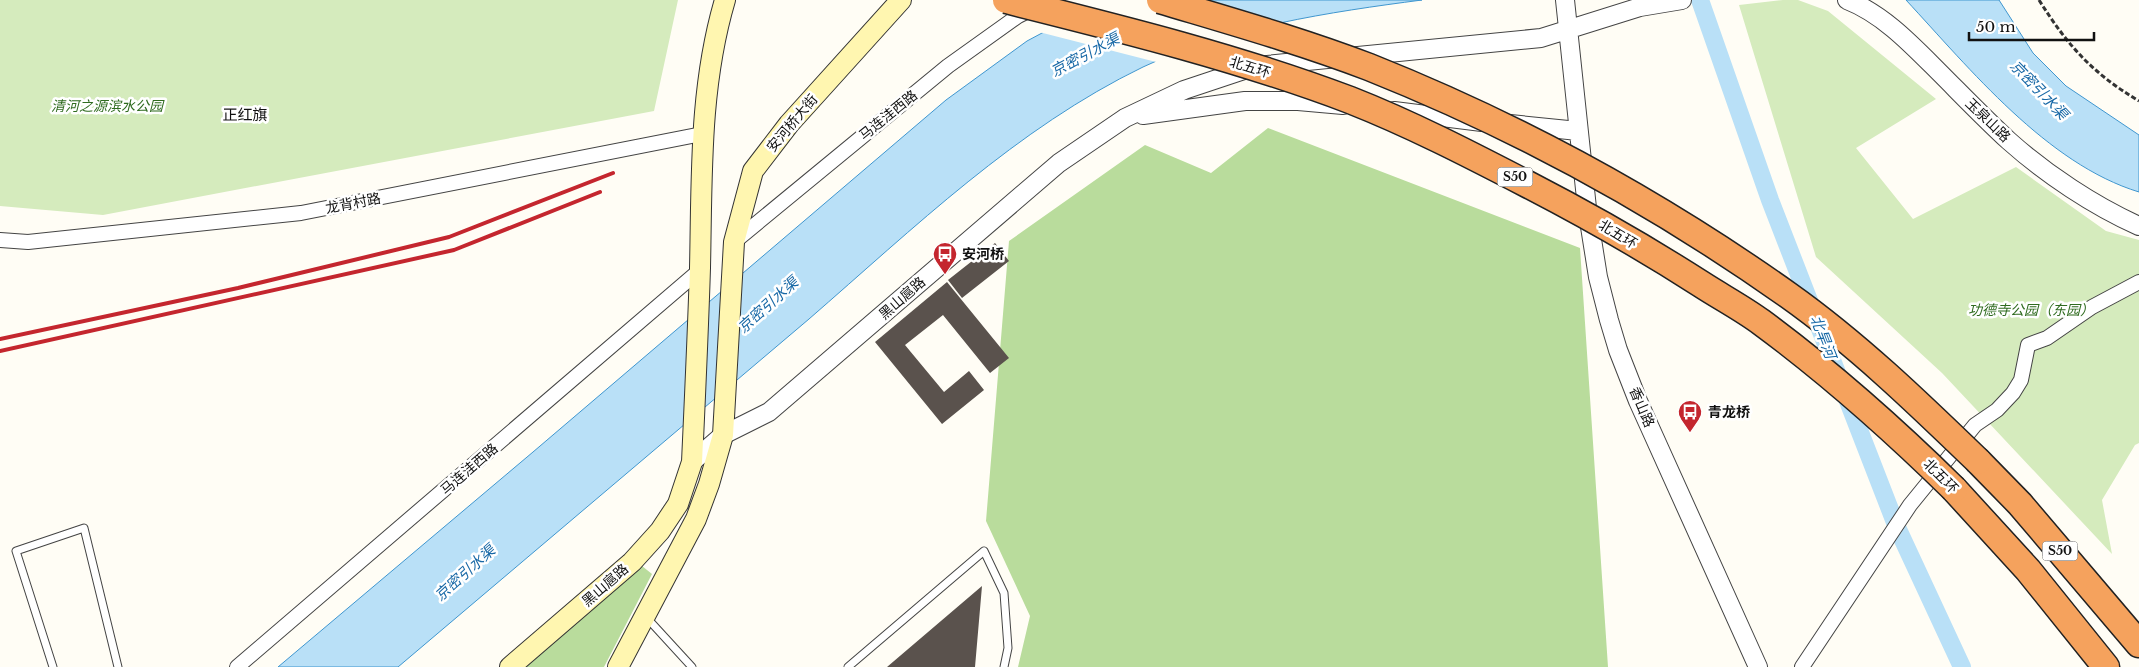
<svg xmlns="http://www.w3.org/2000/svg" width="2139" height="667" viewBox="0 0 2139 667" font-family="'Libre Baskerville','Noto Sans SC',serif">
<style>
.green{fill:#d5ebbd}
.forest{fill:#b9dc9c}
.water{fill:#b9e0f7;stroke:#3f96cf}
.pier{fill:#fffdf5}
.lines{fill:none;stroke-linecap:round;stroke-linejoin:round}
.canal{stroke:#b9e0f7;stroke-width:18}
.building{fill:#5a524d}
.service-casing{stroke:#444;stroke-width:9}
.minor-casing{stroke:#444;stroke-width:16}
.tertiary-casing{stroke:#444;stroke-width:20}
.secondary-casing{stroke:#333;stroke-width:22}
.motorway-casing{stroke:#222;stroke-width:29}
.path{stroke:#333;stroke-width:3;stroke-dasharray:5 2.5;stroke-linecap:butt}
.service{stroke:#fff;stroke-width:7}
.minor{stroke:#fff;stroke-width:14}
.tertiary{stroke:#fff;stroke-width:18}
.secondary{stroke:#fff6b0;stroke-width:20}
.motorway{stroke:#f5a25d;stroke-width:26}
.rail{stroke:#c4262e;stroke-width:4}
.motorway-bridge-casing{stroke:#222;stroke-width:29;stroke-linecap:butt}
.motorway-bridge{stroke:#f5a25d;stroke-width:26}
.labels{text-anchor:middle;stroke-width:5;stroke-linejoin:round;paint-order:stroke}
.shield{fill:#fff;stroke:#585858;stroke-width:1}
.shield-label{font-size:12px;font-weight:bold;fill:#111}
.street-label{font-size:14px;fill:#111;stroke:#fff}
.park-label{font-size:14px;font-style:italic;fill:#2f6b1f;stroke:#fff}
.poi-label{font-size:14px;font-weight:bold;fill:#111;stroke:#fff;text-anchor:start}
.water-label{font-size:15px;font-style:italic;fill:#1768a6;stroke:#fff}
.neighbourhood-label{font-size:15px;fill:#111;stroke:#fff}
</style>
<rect width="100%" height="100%" fill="#fffdf5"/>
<path class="green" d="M 0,0 L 678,0 L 654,111 L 103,215 L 0,206 Z
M 1783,0 L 1798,0 L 1828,11 L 1936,99 L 1856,148 L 1913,219 L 2016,167 L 2106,231 L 2139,240 L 2139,443 L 2135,445 L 2102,500 L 2112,554 L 1942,373 L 1816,257 L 1739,5 Z"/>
<path class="forest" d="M 1268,128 L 1580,248 L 1608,667 L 1018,667 L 1030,616 L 986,521 L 1009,241 L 1145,145 L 1211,173 Z
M 642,566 L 652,574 L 604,667 L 522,667 Z"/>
<path class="water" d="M 1104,0 L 1422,0 C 1330,12 1228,27 1143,67 C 1017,128 914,228 809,319 C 672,435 535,551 398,667 L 278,667 L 533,452 L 946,100 L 1027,41 Z
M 1906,0 L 1999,0 L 2033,53 L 2066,86 L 2139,135 L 2139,192 C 2047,164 1970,69 1906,0 Z"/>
<path class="pier" d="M 1099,0 L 1176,0 L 1276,28 L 1231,37 L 1160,63 L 1039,32 Z"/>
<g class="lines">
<path class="canal" d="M 1700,0 L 1770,200 L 1896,525 L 1962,667"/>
</g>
<path class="building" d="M 995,243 L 1009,261 L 962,298 L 948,280 Z
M 947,282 L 1009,358 L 990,373 L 943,315 L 905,345 L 944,392 L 969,371 L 984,390 L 942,424 L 875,342 Z
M 982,586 L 975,667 L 887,667 Z"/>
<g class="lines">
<g class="service-casing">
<path id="service" d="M 647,618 L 692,667
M 53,667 L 16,551 L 84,528 L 118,667
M 848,667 L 984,551 L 1004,593 L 1008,648 L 1004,667"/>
</g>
<g class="minor-casing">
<path id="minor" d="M 0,240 L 28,242 L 301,213 L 702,134
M 734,242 L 948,66 L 1018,16 L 1034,8
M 237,667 L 700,270
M 1802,667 L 1910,505 L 1975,425 L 1997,410 L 2013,393 L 2021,380 L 2028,345 L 2047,338 L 2092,307 L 2139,282"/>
</g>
<g class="tertiary-casing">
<path id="tertiary" d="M 1565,0 L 1587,208 L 1598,277 L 1609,320 L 1618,350 L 1638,401 L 1758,667
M 1847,0 C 1883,14 1912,45 1939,72 C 1962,95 1985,119 2009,141 C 2046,174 2094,206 2139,226
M 1394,111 L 1482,122
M 1143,115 L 1245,101 L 1298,101 L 1343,105
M 1510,124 L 1578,131
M 692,462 L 723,435 L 769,412 L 1059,163 L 1125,118 L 1184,90 L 1256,66 L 1541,38 L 1640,7 L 1682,0"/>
</g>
<g class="secondary-casing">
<path id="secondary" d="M 510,667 L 632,562 L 660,531 L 678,504 L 692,462 C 695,397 698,333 700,268 C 702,178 699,88 725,0
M 618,667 L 696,519 L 709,484 L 723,435 L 734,242 L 753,171 L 789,124 L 901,0"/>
</g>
<g class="motorway-casing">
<path id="motorway" d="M 1978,461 L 2020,504 L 2139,644
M 1954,489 L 2028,570 L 2106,667"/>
</g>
<path class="path" d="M 2039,0 C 2068,46 2092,73 2139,101"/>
<use href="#service" class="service"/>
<use href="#minor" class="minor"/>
<use href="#tertiary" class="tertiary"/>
<use href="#secondary" class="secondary"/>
<use href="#motorway" class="motorway"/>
<path class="rail" d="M 0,339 L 238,288 L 449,237 L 613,173
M 0,351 L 454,250 L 600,192"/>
<g class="motorway-bridge-casing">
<path id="motorway-bridge" d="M 1006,0 C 1122,29 1239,58 1350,100 C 1411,124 1469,154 1527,184 C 1587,215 1645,248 1701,284 C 1721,297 1742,308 1761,322 C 1830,373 1893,429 1954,489
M 1160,0 C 1230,21 1301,41 1369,67 C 1517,126 1658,203 1788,295 C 1857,344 1918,403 1978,461"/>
</g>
<use href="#motorway-bridge" class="motorway-bridge"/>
</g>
<defs>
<g id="bus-pin" transform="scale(1.25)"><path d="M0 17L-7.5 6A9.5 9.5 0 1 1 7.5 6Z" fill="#c4262e" stroke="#fff"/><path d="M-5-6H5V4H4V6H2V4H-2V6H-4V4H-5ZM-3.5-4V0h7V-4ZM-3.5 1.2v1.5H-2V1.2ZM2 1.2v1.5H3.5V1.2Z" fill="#fff"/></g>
</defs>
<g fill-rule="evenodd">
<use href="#bus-pin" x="945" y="254"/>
<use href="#bus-pin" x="1690" y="412"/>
</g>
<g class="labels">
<g class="shield">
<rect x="1497.5" y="167.5" width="35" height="19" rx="4"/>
<rect x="2042.5" y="541.5" width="35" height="19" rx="4"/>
</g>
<g class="shield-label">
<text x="1515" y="181">S50</text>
<text x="2060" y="555">S50</text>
</g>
<g class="street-label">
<text transform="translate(1250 67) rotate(17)" y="5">北五环</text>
<text transform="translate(888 115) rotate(-39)" y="5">马连洼西路</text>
<text transform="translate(1988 120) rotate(44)" y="5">玉泉山路</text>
<text transform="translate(792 123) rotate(-50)" y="5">安河桥大街</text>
<text transform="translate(353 203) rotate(-11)" y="5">龙背村路</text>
<text transform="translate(1618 234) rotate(31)" y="5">北五环</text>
<text transform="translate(902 298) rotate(-41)" y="5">黑山扈路</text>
<text transform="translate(1642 407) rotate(67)" y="5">香山路</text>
<text transform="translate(469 469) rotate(-41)" y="5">马连洼西路</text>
<text transform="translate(1941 476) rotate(45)" y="5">北五环</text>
<text transform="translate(605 585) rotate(-41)" y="5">黑山扈路</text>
</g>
<g class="park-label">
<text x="107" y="111">清河之源滨水公园</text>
<text x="2031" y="315">功德寺公园（东园）</text>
</g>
<g class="poi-label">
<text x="962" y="259">安河桥</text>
<text x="1708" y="417">青龙桥</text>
</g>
<g class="water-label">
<text transform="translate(1085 55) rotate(-28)" y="5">京密引水渠</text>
<text transform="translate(2039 90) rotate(46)" y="5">京密引水渠</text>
<text transform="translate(768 305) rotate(-42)" y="5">京密引水渠</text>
<text transform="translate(1823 337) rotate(69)" y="5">北旱河</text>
<text transform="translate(465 573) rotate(-42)" y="5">京密引水渠</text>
</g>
<g class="neighbourhood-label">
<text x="245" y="120">正红旗</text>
</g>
</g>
<path d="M1969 32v8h125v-8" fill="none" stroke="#111111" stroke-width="2.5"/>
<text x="1976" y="32" font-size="15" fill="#111111" stroke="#ffffff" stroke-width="4" paint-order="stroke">50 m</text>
</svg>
